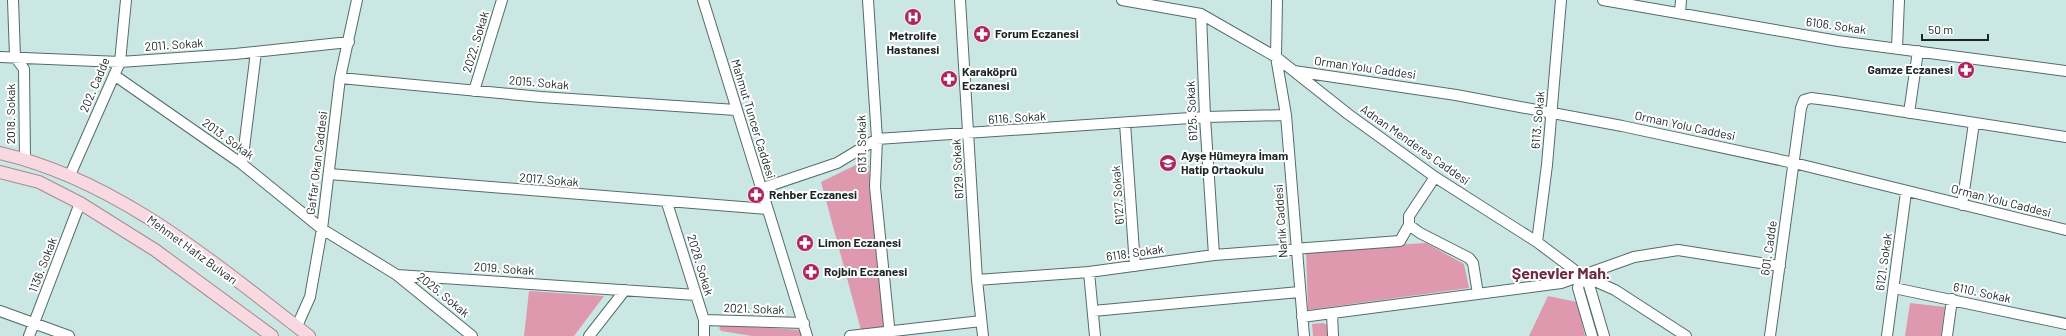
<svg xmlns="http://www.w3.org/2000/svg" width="2066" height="336" viewBox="0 0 2066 336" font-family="Barlow,sans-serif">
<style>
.green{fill:#df99ae}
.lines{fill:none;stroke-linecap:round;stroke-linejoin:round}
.minor-casing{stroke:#546c6b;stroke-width:12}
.major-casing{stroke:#a88992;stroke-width:14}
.minor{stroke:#fff;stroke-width:10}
.major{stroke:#f8d9e2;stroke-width:12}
.labels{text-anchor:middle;stroke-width:4;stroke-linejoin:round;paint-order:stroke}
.street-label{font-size:12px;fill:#1a2524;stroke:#fff}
.poi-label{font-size:12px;font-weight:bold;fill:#1a2524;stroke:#fff;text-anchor:start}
.district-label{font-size:16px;font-weight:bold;fill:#6f2b44;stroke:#fff}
</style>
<rect width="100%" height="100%" fill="#cbe7e4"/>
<path class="green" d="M 868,159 L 886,327 L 861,330 L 821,182 Z
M 1426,243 L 1464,264 L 1469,288 L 1308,310 L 1306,250 Z
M 529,291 L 604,296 L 574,336 L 524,336 Z
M 1548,296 L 1577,302 L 1585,336 L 1529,336 Z
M 1910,303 L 1945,307 L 1941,336 L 1905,336 Z
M 1323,323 L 1327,325 L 1331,336 L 1313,336 L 1312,324 Z
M 721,325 L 801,330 L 802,336 L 752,336 L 721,331 L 719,328 Z"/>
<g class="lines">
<g class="minor-casing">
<path id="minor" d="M 13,0 L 15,57 L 24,69 L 25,159
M 703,0 L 807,336
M 868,0 L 877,139 L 875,187 L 890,336
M 960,0 L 977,280 L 983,336
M 1122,0 L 1201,14 L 1276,57 L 1348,114 L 1435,177 L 1537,242 L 1581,275 L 1615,290 L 1686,336
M 1277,0 L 1276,57 L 1286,115 L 1304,336
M 1603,0 L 1838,41 L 2066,71
M 1680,13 L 1681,0
M 1201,14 L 1205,117 L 1214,255
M 1897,48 L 1899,0
M 0,57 L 120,62 L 235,54 L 349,42
M 1294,71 L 1456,95 L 1622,126 L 1794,163 L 2066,230
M 114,75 L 242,164 L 322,229 L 397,275 L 696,295
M 340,78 L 541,97 L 736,110
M 474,91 L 502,0
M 1909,113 L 1918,51
M 1125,123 L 1135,266
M 242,164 L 256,52
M 329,174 L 767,209
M 70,175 L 120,62 L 126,0
M 1435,177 L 1409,216 L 1409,225 L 1420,233 L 1469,258 L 1473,263 L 1478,294
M 760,189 L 837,163 L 877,139 L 1205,117 L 1286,115
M 667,203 L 704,320 L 704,336
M 1962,205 L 1974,123
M 1537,242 L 1547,165 L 1561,0
M 1089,272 L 1095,336
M 397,275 L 472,336
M 977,280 L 1089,272 L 1214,255 L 1400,241 L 1409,225
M 1894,288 L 2066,324
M 0,311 L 69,336
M 1093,311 L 1299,292
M 1332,314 L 1333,336
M 1302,317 L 1561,283 L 1634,257 L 1678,250 L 1780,266
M 704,320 L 804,323
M 297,326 L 310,297 L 322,229 L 340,78 L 357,0
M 29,336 L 80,203
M 589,336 L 625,290
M 850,336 L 981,321
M 1592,336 L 1578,288 L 1581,275 L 1589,285 L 1604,336
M 1770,336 L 1801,108 L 1804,100 L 1811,98 L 1834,101 L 2066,137
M 1887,336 L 1906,192
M 1947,336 L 1952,299"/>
</g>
<g class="major-casing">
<path id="major" d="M 0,153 C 118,180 215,264 309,336
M 0,172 L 39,182 L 80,203 L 155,250 L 272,336"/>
</g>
<use href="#minor" class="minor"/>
<use href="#major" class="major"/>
</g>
<defs>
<g id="hospital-disc" transform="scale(0.9)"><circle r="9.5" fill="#af2361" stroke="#fff"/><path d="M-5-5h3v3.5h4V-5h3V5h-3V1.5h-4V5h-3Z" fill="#fff"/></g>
<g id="pharmacy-disc" transform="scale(0.9)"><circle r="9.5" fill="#af2361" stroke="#fff"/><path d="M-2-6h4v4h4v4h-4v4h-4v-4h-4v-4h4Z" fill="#fff"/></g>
<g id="school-disc" transform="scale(0.9)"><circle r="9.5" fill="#af2361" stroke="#fff"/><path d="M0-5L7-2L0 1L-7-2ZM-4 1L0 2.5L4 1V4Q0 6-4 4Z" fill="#fff"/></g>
</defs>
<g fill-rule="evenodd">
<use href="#hospital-disc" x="913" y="17"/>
<use href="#pharmacy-disc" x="982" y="34"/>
<use href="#pharmacy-disc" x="1966" y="70"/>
<use href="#pharmacy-disc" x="949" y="79"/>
<use href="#school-disc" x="1168" y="163"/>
<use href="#pharmacy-disc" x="756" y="195"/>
<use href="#pharmacy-disc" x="805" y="243"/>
<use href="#pharmacy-disc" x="811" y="272"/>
</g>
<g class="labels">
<g class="street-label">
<text transform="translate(1836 26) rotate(8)" y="4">6106. Sokak</text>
<text transform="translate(476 42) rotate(-73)" y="4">2022. Sokak</text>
<text transform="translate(174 45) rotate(-4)" y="4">2011. Sokak</text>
<text transform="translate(1365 68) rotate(8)" y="4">Orman Yolu Caddesi</text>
<text transform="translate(539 83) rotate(5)" y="4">2015. Sokak</text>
<text transform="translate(95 85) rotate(-67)" y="4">202. Cadde</text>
<text transform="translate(1192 111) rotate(-93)" y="4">6125. Sokak</text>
<text transform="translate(11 114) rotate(-90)" y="4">2018. Sokak</text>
<text transform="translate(1017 118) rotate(-4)" y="4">6116. Sokak</text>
<text transform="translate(753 119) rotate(73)" y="4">Mahmut Tuncer Caddesi</text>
<text transform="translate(1538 120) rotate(-85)" y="4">6113. Sokak</text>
<text transform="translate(1685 126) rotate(12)" y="4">Orman Yolu Caddesi</text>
<text transform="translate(228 139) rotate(36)" y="4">2013. Sokak</text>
<text transform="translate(862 144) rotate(-91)" y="4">6131. Sokak</text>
<text transform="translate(1415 145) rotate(35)" y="4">Adnan Menderes Caddesi</text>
<text transform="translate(317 163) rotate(-83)" y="4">Gaffar Okan Caddesi</text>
<text transform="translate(958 169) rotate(-93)" y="4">6129. Sokak</text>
<text transform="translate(549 180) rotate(5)" y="4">2017. Sokak</text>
<text transform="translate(1118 195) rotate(-94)" y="4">6127. Sokak</text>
<text transform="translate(2001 201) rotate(14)" y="4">Orman Yolu Caddesi</text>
<text transform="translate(1281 221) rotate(-94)" y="4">Narlık Caddesi</text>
<text transform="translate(1769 248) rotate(-82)" y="4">601. Cadde</text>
<text transform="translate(192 250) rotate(36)" y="4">Mehmet Hafız Bulvarı</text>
<text transform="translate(1135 253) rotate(-8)" y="4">6118. Sokak</text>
<text transform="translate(1884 262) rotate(-82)" y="4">6121. Sokak</text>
<text transform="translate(43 265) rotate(-69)" y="4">1136. Sokak</text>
<text transform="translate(700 265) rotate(73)" y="4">2028. Sokak</text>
<text transform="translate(504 269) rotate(4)" y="4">2019. Sokak</text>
<text transform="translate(1982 293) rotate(12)" y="4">6110. Sokak</text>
<text transform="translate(443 295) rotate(39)" y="4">2025. Sokak</text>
<text transform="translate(754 309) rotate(2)" y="4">2021. Sokak</text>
</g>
<g class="poi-label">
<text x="995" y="38">Forum Eczanesi</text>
<text x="913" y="40" text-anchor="middle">Metrolife<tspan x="913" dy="14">Hastanesi</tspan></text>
<text x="1953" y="74" text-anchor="end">Gamze Eczanesi</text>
<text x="962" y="76">Karaköprü<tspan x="962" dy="14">Eczanesi</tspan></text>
<text x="1181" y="160">Ayşe Hümeyra İmam<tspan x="1181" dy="14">Hatip Ortaokulu</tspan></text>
<text x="769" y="199">Rehber Eczanesi</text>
<text x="818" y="247">Limon Eczanesi</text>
<text x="824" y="276">Rojbin Eczanesi</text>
</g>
<g class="district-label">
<text x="1561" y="279">Şenevler Mah.</text>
</g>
</g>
<path d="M1922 34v6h66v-6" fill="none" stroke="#1a2524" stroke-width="2"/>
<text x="1928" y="34" font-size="12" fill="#1a2524" stroke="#ffffff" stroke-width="3" paint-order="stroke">50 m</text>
</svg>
